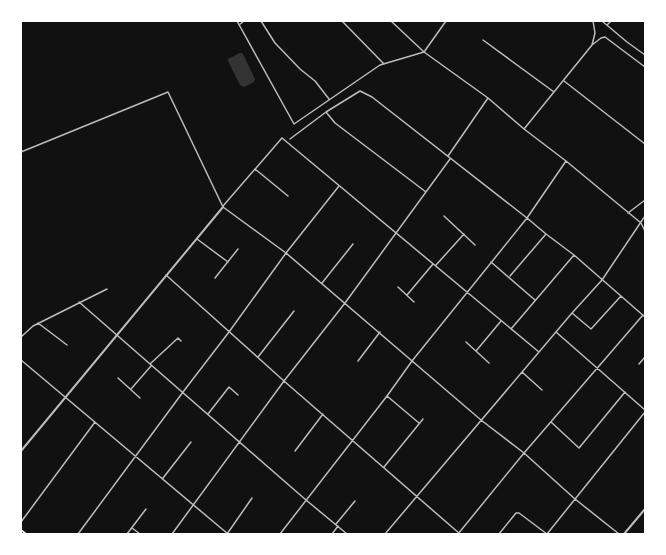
<svg xmlns="http://www.w3.org/2000/svg" width="666" height="555" viewBox="0 0 666 555" font-family="Roboto,sans-serif">
<style>
.water{fill:#333}
.lines{fill:none;stroke-linecap:round;stroke-linejoin:round}
.minor{stroke:#bcbcbc;stroke-width:1.5}
.tertiary{stroke:#bcbcbc;stroke-width:2}
.secondary{stroke:#f5f5f5;stroke-width:2}
</style>
<rect width="100%" height="100%" fill="#111"/>
<path class="water" d="M 240,53 L 242,53 L 244,56 L 255,79 L 254,82 L 244,87 L 240,85 L 228,61 L 228,59 Z"/>
<g class="lines">
<path class="minor" d="M 237,21 L 294,124 L 380,65 L 424,52 L 446,21
M 261,21 L 275,43 L 300,69 L 315,81 L 329,99
M 342,21 L 384,64
M 391,21 L 424,52 L 488,98 L 524,129 L 566,161 L 641,223 L 645,231
M 602,21 L 627,42 L 645,55
M 239,25 L 244,21
M 607,25 L 611,21
M 483,40 L 554,92
M 592,45 L 601,38 L 605,37 L 645,67
M 564,81 L 645,144
M 326,112 L 335,123 L 426,192
M 524,129 L 592,45 L 595,33 L 593,21
M 290,139 L 326,112 L 360,91 L 372,97 L 527,218 L 546,234 L 574,255 L 645,317
M 21,152 L 168,92 L 223,207 L 286,253 L 481,420 L 524,453 L 575,499 L 619,534
M 448,156 L 488,98
M 255,169 L 288,196
M 223,206 L 282,138 L 539,352
M 628,213 L 645,200
M 444,216 L 475,245
M 197,239 L 228,262
M 491,262 L 535,300
M 436,265 L 464,234
M 166,275 L 284,381 L 460,534
M 510,276 L 546,234
M 215,278 L 238,249
M 322,283 L 353,244
M 398,287 L 414,302
M 407,295 L 433,264
M 79,302 L 306,500 L 347,534
M 572,313 L 591,329 L 621,296
M 38,323 L 67,345
M 511,329 L 574,255
M 556,332 L 645,410
M 21,337 L 33,326 L 107,289
M 466,342 L 489,363
M 476,351 L 501,321
M 258,357 L 294,311
M 21,360 L 228,534
M 358,361 L 380,332
M 150,364 L 178,338 L 181,341
M 639,364 L 645,357
M 522,372 L 542,390
M 118,378 L 140,398
M 131,389 L 151,366
M 387,396 L 419,423
M 208,414 L 229,387 L 238,395
M 551,422 L 579,448 L 625,392
M 295,451 L 323,414
M 384,467 L 423,419
M 163,478 L 191,442
M 21,522 L 95,422
M 336,524 L 355,501
M 132,528 L 140,534
M 78,534 L 183,392 L 229,332 L 286,253 L 339,186
M 127,534 L 146,509
M 172,534 L 284,381 L 345,303 L 450,159
M 227,534 L 252,498
M 280,534 L 387,396 L 412,361 L 527,218 L 566,161
M 332,534 L 338,526
M 385,534 L 572,313 L 602,280 L 645,216
M 458,534 L 524,453 L 643,315
M 499,534 L 516,513 L 519,513 L 547,534
M 547,534 L 645,412"/>
<path class="tertiary" d="M 21,451 L 223,207
M 624,534 L 645,509"/>
<path class="secondary" d="M 21,530 L 26,534"/>
</g>
<rect width="666" height="555" fill="none" stroke="#ffffff" stroke-width="44"/>
</svg>
